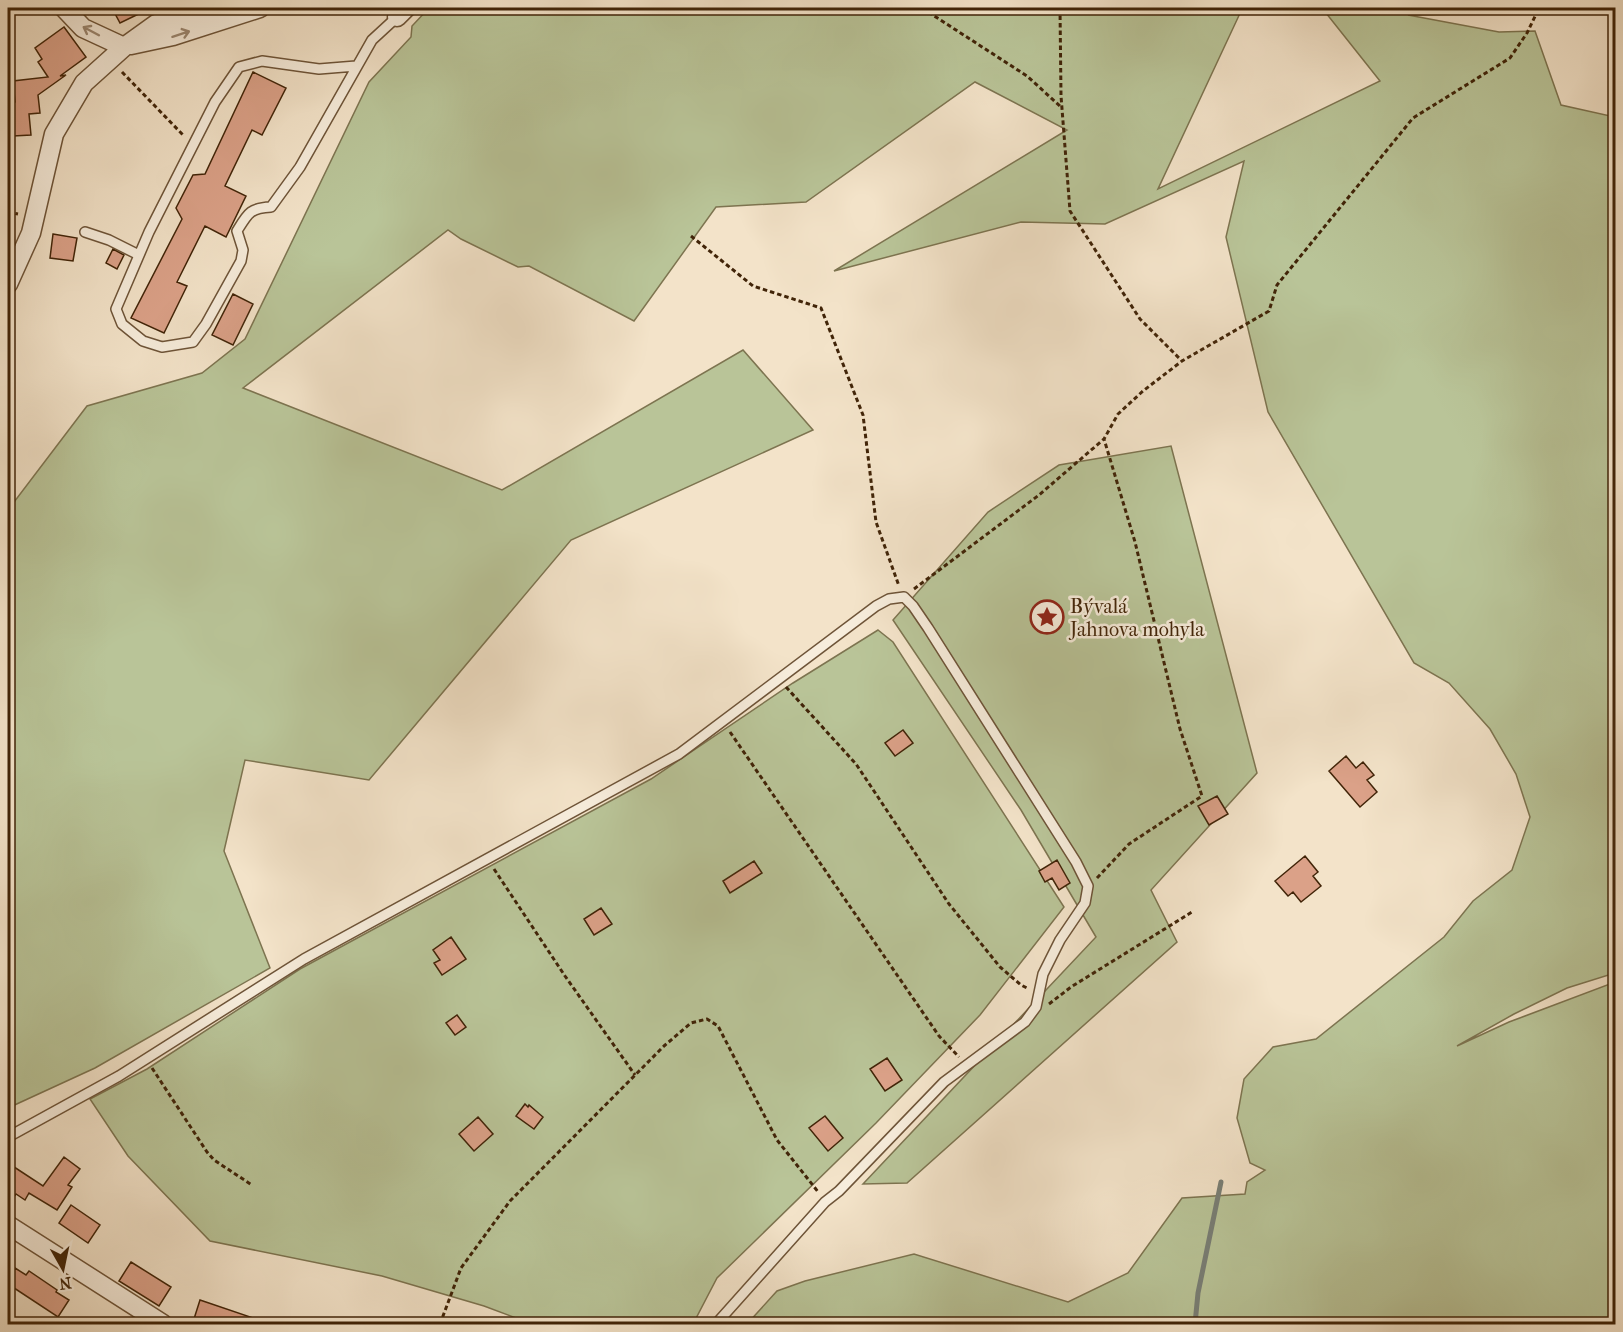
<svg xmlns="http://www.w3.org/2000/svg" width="1623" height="1332" viewBox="0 0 1623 1332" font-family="'IM FELL French Canon',serif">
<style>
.green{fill:#b9c498;stroke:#7d7450;stroke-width:1.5}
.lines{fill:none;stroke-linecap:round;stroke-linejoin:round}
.stream{stroke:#797f76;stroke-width:5}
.building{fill:#dba188;stroke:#412408;stroke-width:1.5}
.lane-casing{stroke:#6e5438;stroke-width:12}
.street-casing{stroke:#6e5438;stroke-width:21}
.path{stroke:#412408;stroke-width:3;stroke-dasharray:4.5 3;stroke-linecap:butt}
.lane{stroke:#f7eddc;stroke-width:9}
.street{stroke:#f7eddc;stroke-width:18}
.oneway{stroke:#9c8872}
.labels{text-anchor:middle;stroke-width:5;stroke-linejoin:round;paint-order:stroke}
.poi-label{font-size:20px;fill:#412408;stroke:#f7eddc;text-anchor:start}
</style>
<rect width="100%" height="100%" fill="#f3e3c9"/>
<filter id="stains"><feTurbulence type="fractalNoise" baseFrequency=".00333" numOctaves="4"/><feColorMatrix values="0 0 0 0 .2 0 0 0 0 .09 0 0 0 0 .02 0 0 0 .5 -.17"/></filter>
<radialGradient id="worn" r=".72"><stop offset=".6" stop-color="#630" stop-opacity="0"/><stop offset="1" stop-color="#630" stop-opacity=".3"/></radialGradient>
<path class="green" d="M 429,8 L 1241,8 L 1242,9 L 1158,189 L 1380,81 L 1322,8 L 1528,8 L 1465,14 L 1408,15 L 1499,32 L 1535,31 L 1561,105 L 1615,117 L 1615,973 L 1567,988 L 1514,1014 L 1457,1046 L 1509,1022 L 1615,982 L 1615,1324 L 747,1324 L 777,1291 L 805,1281 L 914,1254 L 1068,1302 L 1128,1273 L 1182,1198 L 1245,1194 L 1247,1182 L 1265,1170 L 1250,1163 L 1237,1118 L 1244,1079 L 1273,1047 L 1316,1039 L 1444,937 L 1473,901 L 1512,870 L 1530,817 L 1516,774 L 1490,729 L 1449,683 L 1414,663 L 1268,412 L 1226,237 L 1244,161 L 1105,224 L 1021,222 L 834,271 L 1067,130 L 975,82 L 806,202 L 716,207 L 634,321 L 529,266 L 518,267 L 461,239 L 448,230 L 243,388 L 502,490 L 743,350 L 813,430 L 571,540 L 369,780 L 245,760 L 224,851 L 270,968 L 95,1068 L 8,1108 L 8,510 L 87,406 L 202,373 L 245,339 L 369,82 L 411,37 L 412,26 Z
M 1171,446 L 1257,773 L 1151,890 L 1177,942 L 907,1183 L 863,1184 L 1096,937 L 1021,810 L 893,620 L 988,512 L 1059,465 Z
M 878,630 L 893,642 L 1064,907 L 980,1015 L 876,1123 L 717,1278 L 693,1324 L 532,1324 L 484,1306 L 382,1276 L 210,1241 L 128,1156 L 90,1099 L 147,1069 L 300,969 L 651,779 L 793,683 Z"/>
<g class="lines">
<path class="stream" d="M 1195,1324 L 1198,1293 L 1221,1182"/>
</g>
<path class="building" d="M 112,8 L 151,8 L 120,23 Z
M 64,27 L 86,57 L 60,76 L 66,75 L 38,95 L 40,113 L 29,114 L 31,135 L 13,136 L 10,103 L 15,102 L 13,81 L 48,77 L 38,62 L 42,59 L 35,48 Z
M 253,72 L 286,88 L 262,135 L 252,130 L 225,186 L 246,196 L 226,237 L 205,226 L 177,282 L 187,286 L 164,333 L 131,318 L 182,219 L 176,208 L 193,175 L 205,174 Z
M 53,234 L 77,238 L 73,261 L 50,258 Z
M 113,249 L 124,255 L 117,269 L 106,263 Z
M 233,294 L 253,304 L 233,345 L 212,335 Z
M 903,730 L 913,743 L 895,756 L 885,743 Z
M 1346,756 L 1356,768 L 1363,762 L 1374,775 L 1367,780 L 1377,792 L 1360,807 L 1329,771 Z
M 1217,796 L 1228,814 L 1209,825 L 1198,806 Z
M 1305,856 L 1318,872 L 1313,876 L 1321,886 L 1301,902 L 1293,892 L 1288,896 L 1275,881 Z
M 1057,860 L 1070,883 L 1059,890 L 1052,878 L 1045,882 L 1039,871 Z
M 754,861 L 762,873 L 730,893 L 723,881 Z
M 601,908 L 612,924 L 594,935 L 584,919 Z
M 451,937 L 466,959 L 442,975 L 434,963 L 440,960 L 433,950 Z
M 457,1015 L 466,1027 L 455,1035 L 446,1023 Z
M 887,1058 L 902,1080 L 885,1091 L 870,1069 Z
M 525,1104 L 528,1107 L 529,1105 L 543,1117 L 534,1129 L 516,1116 Z
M 825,1116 L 843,1138 L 828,1151 L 809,1128 Z
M 478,1117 L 493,1134 L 474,1151 L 459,1134 Z
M 64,1157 L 80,1169 L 68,1185 L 72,1187 L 57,1210 L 29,1193 L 25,1200 L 16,1194 L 8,1205 L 8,1163 L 43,1186 Z
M 71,1205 L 100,1225 L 88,1243 L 59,1223 Z
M 131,1262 L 171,1287 L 159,1306 L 119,1281 Z
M 15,1268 L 26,1275 L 29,1271 L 57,1290 L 56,1292 L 69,1300 L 58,1317 L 8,1284 L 8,1279 Z
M 200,1300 L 265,1322 L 264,1324 L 200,1324 L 193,1322 Z"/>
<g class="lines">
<g class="lane-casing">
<path id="lane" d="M 356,66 L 319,69 L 262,61 L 239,67 L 215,102 L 149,232 L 116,309 L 122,324 L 143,341 L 162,347 L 193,342 L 206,324 L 241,261 L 243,250 L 237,231 C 248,213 250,208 271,207 L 300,167 L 372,40 L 397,17
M 85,232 L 109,240 L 139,255
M 8,1137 L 119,1076 L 304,959 L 679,754 L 876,606 L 889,599 L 904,597 L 913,606 L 928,628 L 1076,862 L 1088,886 L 1085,903 L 1060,940 L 1043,974 L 1036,1007 L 1025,1022 L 944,1082 L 839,1191 L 825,1202 L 716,1324"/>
</g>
<g class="street-casing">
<path id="street" d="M 64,8 L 83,28 L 124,47
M 397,17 L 406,8
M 131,45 L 173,36 L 260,8
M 8,284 L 31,233 L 54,134 L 84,83 L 124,47 L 156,24 L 205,8
M 8,1225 L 163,1324"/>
</g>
<path class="path" d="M 922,8 L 1027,76 L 1061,107
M 1060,8 L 1061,96 L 1070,211 L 1140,319 L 1182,361
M 122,72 L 184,136
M 8,212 L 18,214
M 691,236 L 753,286 L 821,308 L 863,415 L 876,522 L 899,586
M 914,589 L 1039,495 L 1104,439 L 1118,414 L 1143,391 L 1182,361 L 1269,311 L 1277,285 L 1413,118 L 1510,58 L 1527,33 L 1539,8
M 786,687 L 856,764 L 949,904 L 1000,967 L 1021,985 L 1029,989
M 730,732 L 939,1036 L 959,1057
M 494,869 L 565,976 L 635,1075
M 1097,878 L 1129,844 L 1202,796 L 1180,729 L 1135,542 L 1104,439
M 1049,1004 L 1071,987 L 1192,912
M 152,1068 L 207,1152 L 214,1160 L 252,1185
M 440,1324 L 461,1268 L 510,1201 L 664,1046 L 691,1023 L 707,1019 L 718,1026 L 777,1140 L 819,1193"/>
<use href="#lane" class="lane"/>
<use href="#street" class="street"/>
</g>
<defs><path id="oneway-shaft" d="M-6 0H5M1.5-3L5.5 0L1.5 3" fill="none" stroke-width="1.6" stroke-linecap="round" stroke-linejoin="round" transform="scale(1.5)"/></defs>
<g class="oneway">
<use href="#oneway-shaft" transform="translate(91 31) rotate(-152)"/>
<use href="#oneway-shaft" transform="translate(181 34) rotate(-18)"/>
</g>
<defs>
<g id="sight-ring" transform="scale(1.725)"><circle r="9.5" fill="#f7eddc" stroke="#8f2418" stroke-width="1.5"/><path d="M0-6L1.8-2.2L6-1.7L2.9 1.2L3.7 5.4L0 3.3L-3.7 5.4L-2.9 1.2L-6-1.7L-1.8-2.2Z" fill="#8f2418"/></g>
</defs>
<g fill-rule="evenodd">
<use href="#sight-ring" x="1047" y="617"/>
</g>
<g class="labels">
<g class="poi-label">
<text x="1070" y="613">Bývalá<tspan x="1070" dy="23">Jahnova mohyla</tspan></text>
</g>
</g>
<rect width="1623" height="1332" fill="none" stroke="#f3e3c9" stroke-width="30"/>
<rect x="9" y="9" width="1605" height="1314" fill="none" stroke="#412408" stroke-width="3"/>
<rect x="15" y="15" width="1593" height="1302" fill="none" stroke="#412408" stroke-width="1.5"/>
<g transform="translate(63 1269) rotate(171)" stroke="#f7eddc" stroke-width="4.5" paint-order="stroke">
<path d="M0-4.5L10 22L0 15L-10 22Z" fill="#412408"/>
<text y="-9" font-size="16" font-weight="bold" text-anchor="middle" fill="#412408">N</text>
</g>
<rect width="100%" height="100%" filter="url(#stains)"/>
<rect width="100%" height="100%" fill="url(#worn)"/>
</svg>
